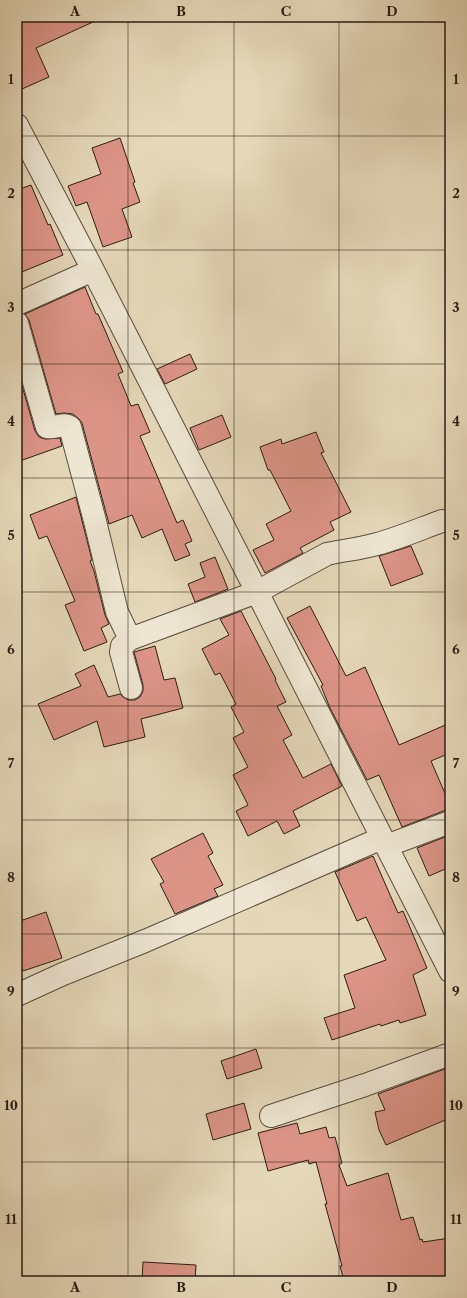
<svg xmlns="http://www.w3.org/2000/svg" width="467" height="1298" viewBox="0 0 467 1298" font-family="'Libre Caslon Text',serif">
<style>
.building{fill:#dc9487;stroke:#2a1d14}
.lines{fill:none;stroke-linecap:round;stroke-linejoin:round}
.minor-casing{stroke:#594c3d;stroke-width:24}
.minor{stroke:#eee6d2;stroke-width:22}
.grid{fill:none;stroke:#2a1d14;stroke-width:1;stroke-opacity:0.55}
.neatline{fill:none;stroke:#2a1d14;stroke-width:1.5}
.grid-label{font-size:13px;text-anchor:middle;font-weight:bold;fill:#2a1d14}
</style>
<rect width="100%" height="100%" fill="#e5d8b9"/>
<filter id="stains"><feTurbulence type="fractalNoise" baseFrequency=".005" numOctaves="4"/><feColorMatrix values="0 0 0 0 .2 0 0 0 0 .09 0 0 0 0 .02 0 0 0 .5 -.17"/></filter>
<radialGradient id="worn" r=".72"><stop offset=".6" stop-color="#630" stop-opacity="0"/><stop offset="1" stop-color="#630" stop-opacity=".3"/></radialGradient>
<path class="building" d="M 17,17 L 104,17 L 36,48 L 49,77 L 22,89 L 17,78 Z
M 120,138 L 135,182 L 133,183 L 140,202 L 122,209 L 132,237 L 103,247 L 87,202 L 76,206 L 68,186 L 101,174 L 92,148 Z
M 31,185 L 48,225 L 50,224 L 63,255 L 17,274 L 17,190 Z
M 85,287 L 96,314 L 98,314 L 123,372 L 118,374 L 131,406 L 138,404 L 150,432 L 140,436 L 158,478 L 177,523 L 183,520 L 192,541 L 185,544 L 190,555 L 175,561 L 162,529 L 142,538 L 132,515 L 109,524 L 82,423 L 79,419 L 73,414 L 64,413 L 56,414 L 29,320 L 25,314 Z
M 190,354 L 197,369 L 165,384 L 157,369 Z
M 17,368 L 35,431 L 39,437 L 45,439 L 60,438 L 62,446 L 17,462 Z
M 222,415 L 231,437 L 199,450 L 190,428 Z
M 316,432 L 324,452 L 321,453 L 351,512 L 330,522 L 334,530 L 300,548 L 303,553 L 265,573 L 253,550 L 274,540 L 266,524 L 291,511 L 270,470 L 268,470 L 260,447 L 281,439 L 282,444 Z
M 76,497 L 92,560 L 90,561 L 94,571 L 105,615 L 109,624 L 101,628 L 107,642 L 84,651 L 65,605 L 75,601 L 47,536 L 39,539 L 30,515 Z
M 411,546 L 423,574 L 391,586 L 379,556 Z
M 215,557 L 228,589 L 195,602 L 188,584 L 205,577 L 200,563 Z
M 310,606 L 346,676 L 365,667 L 399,745 L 450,723 L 450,753 L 431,761 L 450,805 L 450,810 L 446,810 L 402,827 L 379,775 L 367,780 L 330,708 L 321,686 L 323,685 L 287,618 Z
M 241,611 L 276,679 L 275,680 L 286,702 L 277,706 L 292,735 L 283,740 L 303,778 L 331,764 L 342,786 L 293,811 L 300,826 L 284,834 L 277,821 L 248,836 L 236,811 L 248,805 L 233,775 L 248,767 L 233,738 L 244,732 L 231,707 L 236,704 L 220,673 L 215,675 L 202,649 L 229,635 L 220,619 Z
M 155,646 L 164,680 L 175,678 L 183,708 L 141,719 L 145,737 L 104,747 L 97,721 L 54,740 L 38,704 L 81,686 L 75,674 L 94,665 L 108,697 L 120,694 L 123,697 L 128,700 L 135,700 L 140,697 L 143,691 L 143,685 L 134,652 Z
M 203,833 L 213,853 L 208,856 L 223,885 L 214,889 L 218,896 L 175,914 L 160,884 L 164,882 L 151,859 Z
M 450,835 L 450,867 L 429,876 L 417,848 Z
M 373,856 L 398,913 L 403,911 L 427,968 L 413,975 L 426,1015 L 400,1023 L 399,1020 L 381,1026 L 380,1024 L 332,1040 L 324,1018 L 355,1008 L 344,975 L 386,960 L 366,917 L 357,921 L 335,872 Z
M 46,912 L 62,958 L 23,971 L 17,953 L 17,922 Z
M 256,1049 L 262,1068 L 227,1079 L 221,1061 Z
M 450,1067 L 450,1118 L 386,1145 L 379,1130 L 375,1112 L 385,1110 L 378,1094 Z
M 244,1103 L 251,1129 L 213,1140 L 206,1114 Z
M 297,1123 L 300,1134 L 326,1127 L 329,1138 L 335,1137 L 342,1163 L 339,1165 L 347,1186 L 388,1173 L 401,1220 L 413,1217 L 420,1240 L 422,1239 L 423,1242 L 450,1238 L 450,1281 L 344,1281 L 340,1266 L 342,1266 L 325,1204 L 327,1204 L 316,1162 L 309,1164 L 308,1160 L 268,1171 L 258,1133 Z
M 143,1262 L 196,1265 L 195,1281 L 142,1281 Z"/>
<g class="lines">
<g class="minor-casing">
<path id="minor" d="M 17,125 L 93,270 L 450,971
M 17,304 L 93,270
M 17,323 L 46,424 L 47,427 C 55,429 63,422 70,427 L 95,521 L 117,612 L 130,639
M 131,688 L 121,652 L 122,646 L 130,639 L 257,592 L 327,554 C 344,550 360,549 377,544 C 399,538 420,529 442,521
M 386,846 L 450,822
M 17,995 L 63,974 L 145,941 L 382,838
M 271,1116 L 365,1085 L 450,1054"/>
</g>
<use href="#minor" class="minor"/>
</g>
<path class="grid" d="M 128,17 L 128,1281M 234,17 L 234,1281M 339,17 L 339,1281M 17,136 L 450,136M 17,250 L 450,250M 17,364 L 450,364M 17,478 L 450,478M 17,592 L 450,592M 17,706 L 450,706M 17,820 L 450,820M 17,934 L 450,934M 17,1048 L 450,1048M 17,1162 L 450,1162"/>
<rect width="467" height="1298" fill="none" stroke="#e5d8b9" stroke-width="44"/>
<rect x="22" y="22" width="423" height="1254" class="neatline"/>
<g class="grid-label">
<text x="75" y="16">A</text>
<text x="181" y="16">B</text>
<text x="286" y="16">C</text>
<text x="392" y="16">D</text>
<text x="11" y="84">1</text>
<text x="456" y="84">1</text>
<text x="11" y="198">2</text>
<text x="456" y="198">2</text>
<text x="11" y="312">3</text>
<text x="456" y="312">3</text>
<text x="11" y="426">4</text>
<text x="456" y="426">4</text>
<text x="11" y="540">5</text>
<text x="456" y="540">5</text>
<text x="11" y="654">6</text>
<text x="456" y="654">6</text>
<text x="11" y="768">7</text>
<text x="456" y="768">7</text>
<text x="11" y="882">8</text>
<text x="456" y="882">8</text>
<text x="11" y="996">9</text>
<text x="456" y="996">9</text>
<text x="11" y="1110">10</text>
<text x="456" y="1110">10</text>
<text x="11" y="1224">11</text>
<text x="456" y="1224">11</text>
<text x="75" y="1292">A</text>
<text x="181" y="1292">B</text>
<text x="286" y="1292">C</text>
<text x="392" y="1292">D</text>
</g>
<rect width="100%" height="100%" filter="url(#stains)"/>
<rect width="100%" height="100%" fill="url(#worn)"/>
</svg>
